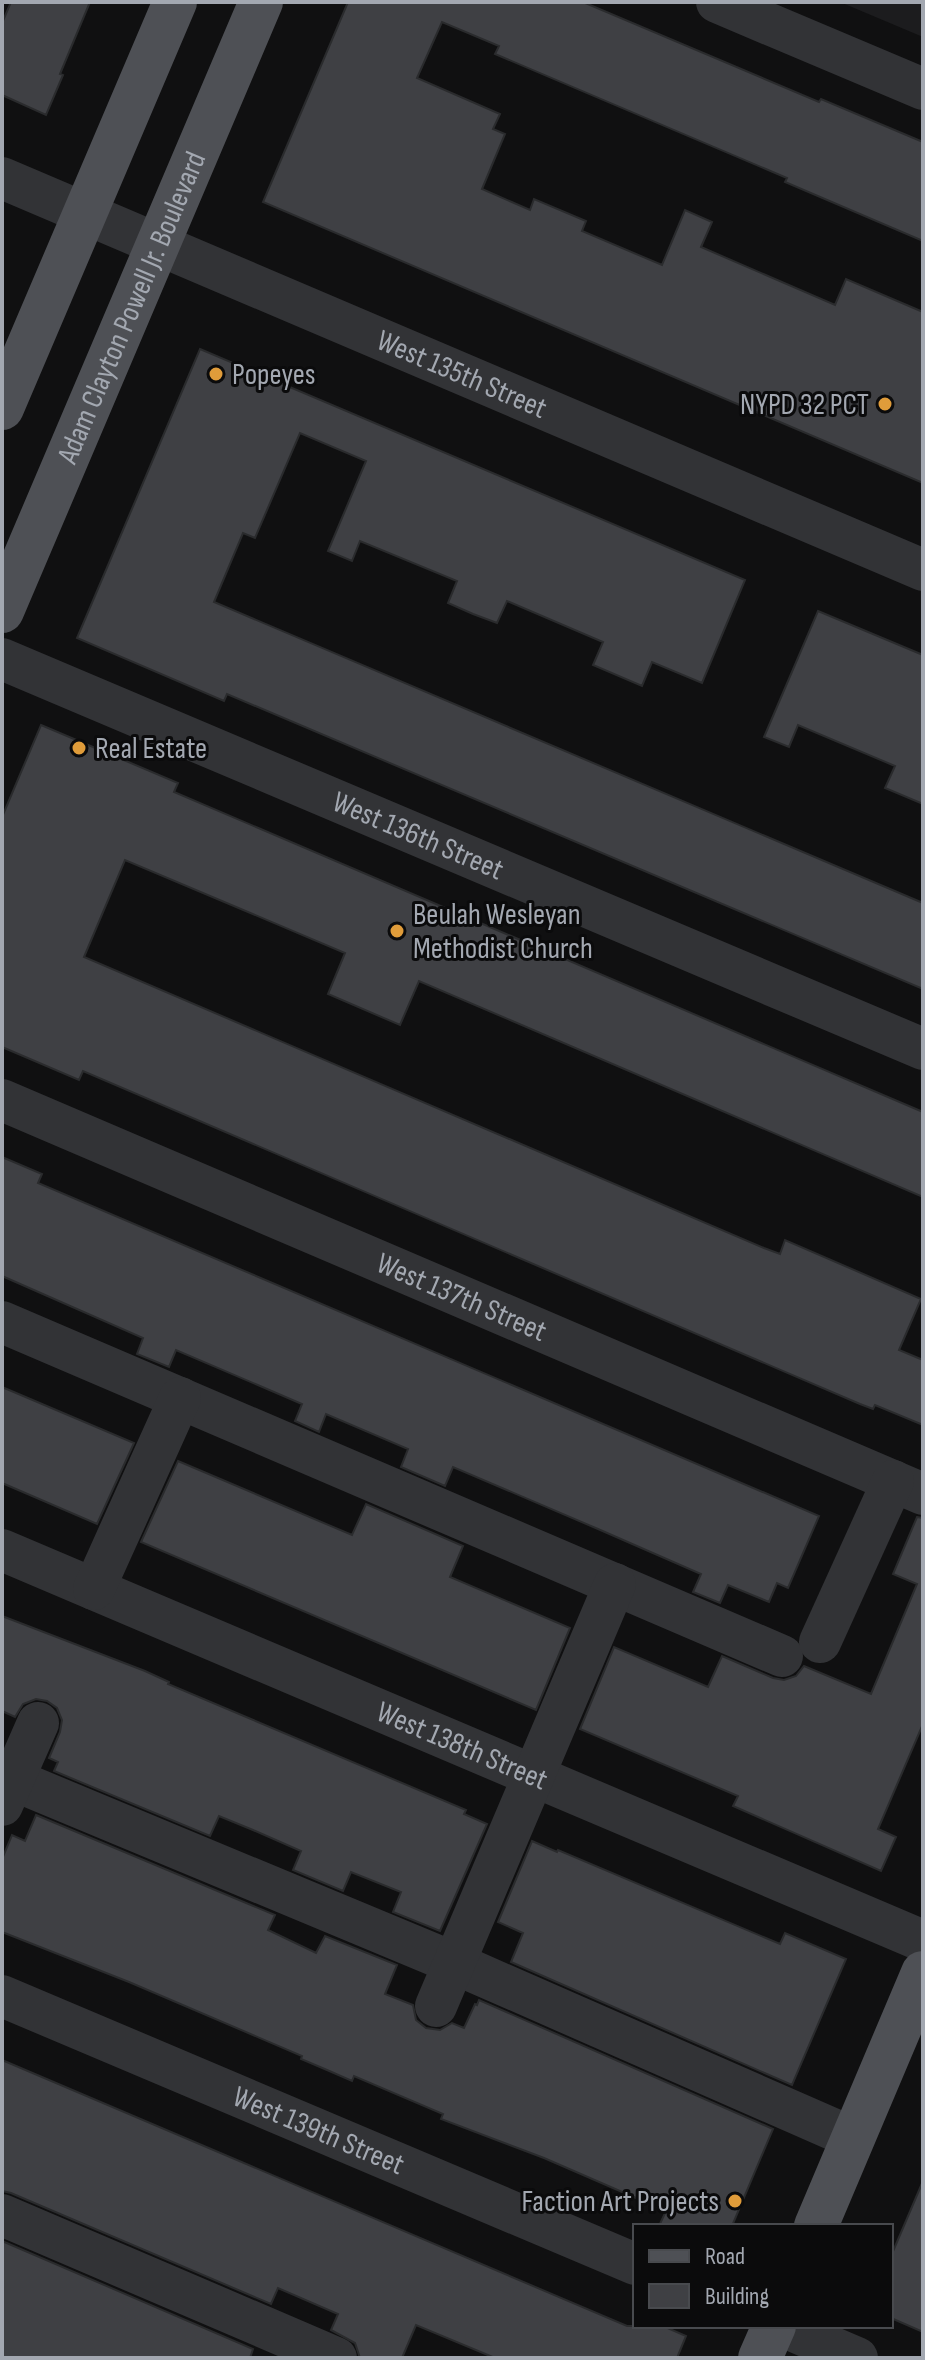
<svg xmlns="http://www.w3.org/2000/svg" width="925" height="2360" viewBox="0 0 925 2360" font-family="'Sofia Sans Condensed',sans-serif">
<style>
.built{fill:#1c1c1e}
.building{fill:#3f4044;stroke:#2a2b2d;stroke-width:2}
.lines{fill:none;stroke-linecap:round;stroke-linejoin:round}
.minor{stroke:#323336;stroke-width:42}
.major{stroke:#4e5055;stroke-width:44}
.poi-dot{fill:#e09c3a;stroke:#0b0b0c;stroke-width:3}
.labels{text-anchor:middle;stroke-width:6;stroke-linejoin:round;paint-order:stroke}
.street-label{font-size:30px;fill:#a3a8b1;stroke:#0b0b0c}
.poi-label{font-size:30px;fill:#a3a8b1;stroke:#0b0b0c;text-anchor:start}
</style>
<rect width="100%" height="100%" fill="#101011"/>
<path class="built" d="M 840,2 L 923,2 L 923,37 Z"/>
<path class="building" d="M 11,2 L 90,2 L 60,74 L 63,75 L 46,115 L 2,95 L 2,23 Z
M 348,2 L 583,2 L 819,102 L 821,99 L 923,142 L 923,241 L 785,182 L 787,178 L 495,54 L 499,46 L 442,22 L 417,78 L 500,114 L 493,129 L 505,134 L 482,189 L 530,210 L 534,199 L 586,221 L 582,231 L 662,265 L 685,210 L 712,222 L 701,247 L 835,305 L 846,279 L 923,312 L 923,483 L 263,202 Z
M 200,349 L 745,580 L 702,683 L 652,662 L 642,686 L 593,665 L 603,642 L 507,601 L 497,623 L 473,614 L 448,603 L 457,581 L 360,541 L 352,561 L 328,551 L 366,461 L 300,433 L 255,538 L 243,533 L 214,602 L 923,903 L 923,989 L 227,694 L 224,701 L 77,638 Z
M 818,611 L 923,655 L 923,804 L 885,788 L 895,766 L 798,725 L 789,747 L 764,737 Z
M 41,725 L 178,783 L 174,792 L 923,1112 L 923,1197 L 419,981 L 400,1025 L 328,994 L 345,953 L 125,860 L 84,957 L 764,1248 L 780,1254 L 785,1240 L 921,1299 L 899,1350 L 923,1360 L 923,1425 L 875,1405 L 873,1409 L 860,1404 L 83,1071 L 79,1080 L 2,1047 L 2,817 Z
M 2,1157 L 42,1174 L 38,1183 L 819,1516 L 788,1588 L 777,1583 L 769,1602 L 728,1585 L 720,1603 L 693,1592 L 701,1574 L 598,1529 L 453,1467 L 445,1486 L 401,1467 L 408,1449 L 326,1414 L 319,1432 L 295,1421 L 302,1404 L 176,1350 L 169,1367 L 137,1354 L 143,1338 L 2,1276 Z
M 2,1387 L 134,1443 L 97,1524 L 2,1483 Z
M 178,1461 L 352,1535 L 366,1504 L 463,1546 L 450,1577 L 570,1628 L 536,1710 L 141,1542 Z
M 917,1517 L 923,1518 L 923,1724 L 878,1829 L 896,1837 L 881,1871 L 733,1806 L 738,1796 L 580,1729 L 614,1647 L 708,1687 L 722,1656 L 773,1678 L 784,1680 L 796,1676 L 804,1666 L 871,1694 L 917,1584 L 893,1574 Z
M 2,1616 L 145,1671 L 169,1682 L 168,1684 L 466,1810 L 464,1814 L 487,1824 L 440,1931 L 393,1912 L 401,1892 L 351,1872 L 343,1891 L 293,1870 L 301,1851 L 253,1830 L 219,1816 L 210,1836 L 54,1771 L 58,1762 L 49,1758 L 60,1732 L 62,1720 L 57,1708 L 47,1701 L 36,1699 L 23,1704 L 15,1717 L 2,1711 Z
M 36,1815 L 275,1915 L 268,1930 L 316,1953 L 325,1936 L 397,1965 L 385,1994 L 413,2005 L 416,2020 L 426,2028 L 440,2030 L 452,2023 L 464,2028 L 475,2004 L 477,2005 L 479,2000 L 773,2129 L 732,2226 L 659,2226 L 666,2211 L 544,2158 L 441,2119 L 443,2114 L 354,2076 L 352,2081 L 327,2070 L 301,2059 L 302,2056 L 129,1982 L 2,1932 L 2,1859 L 12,1835 L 25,1841 Z
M 532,1841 L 557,1852 L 558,1850 L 780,1944 L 785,1933 L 846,1959 L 792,2085 L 511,1962 L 523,1933 L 498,1922 Z
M 2,2060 L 627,2326 L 663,2326 L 686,2336 L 677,2358 L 495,2358 L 416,2325 L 402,2358 L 360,2358 L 355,2343 L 331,2330 L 338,2314 L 278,2288 L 271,2304 L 11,2193 L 2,2191 Z
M 923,2181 L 923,2332 L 891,2318 L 891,2256 Z
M 2,2241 L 253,2349 L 250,2358 L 2,2358 Z"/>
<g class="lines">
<g class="minor">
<path d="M 717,2 L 923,89"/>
<path id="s1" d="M 2,178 L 923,570"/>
<path id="s2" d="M 2,659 L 923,1049"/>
<path id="s3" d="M 2,1100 L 923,1494"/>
<path d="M 2,1322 L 782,1656"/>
<path id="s4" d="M 2,1550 L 923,1941"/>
<path d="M 94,1589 L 180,1398"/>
<path d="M 820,1642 L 893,1481"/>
<path d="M 2,1775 L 454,1963 L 853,2138"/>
<path d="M 2,1805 L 38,1723"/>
<path id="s5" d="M 2,1996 L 635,2264"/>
<path d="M 436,2006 L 615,1584"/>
<path d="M 2,2215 L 336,2358"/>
<path d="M 782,2326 L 857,2358"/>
</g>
<g class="major">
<path d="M 2,408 L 175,2"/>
<path id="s6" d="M 2,611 L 261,2"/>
<path d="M 816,2226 L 923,1973"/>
<path d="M 760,2358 L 774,2326"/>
</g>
</g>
<g class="poi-dot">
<circle cx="216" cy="374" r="8"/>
<circle cx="885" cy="404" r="8"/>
<circle cx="79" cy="748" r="8"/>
<circle cx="397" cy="931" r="8"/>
<circle cx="735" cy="2201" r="8"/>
</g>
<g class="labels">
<g class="street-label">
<text dy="10" stroke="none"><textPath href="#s6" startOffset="330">Adam Clayton Powell Jr. Boulevard</textPath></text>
<text dy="10" stroke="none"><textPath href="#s1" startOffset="500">West 135th Street</textPath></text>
<text dy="10" stroke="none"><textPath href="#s2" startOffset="452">West 136th Street</textPath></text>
<text dy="10" stroke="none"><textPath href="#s3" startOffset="500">West 137th Street</textPath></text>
<text dy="10" stroke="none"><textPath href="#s4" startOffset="500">West 138th Street</textPath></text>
<text dy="10" stroke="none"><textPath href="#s5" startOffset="344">West 139th Street</textPath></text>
</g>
<g class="poi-label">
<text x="232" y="384">Popeyes</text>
<text x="869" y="414" text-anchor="end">NYPD 32 PCT</text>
<text x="95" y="758">Real Estate</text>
<text x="413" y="924">Beulah Wesleyan<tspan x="413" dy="34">Methodist Church</tspan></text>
<text x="719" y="2211" text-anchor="end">Faction Art Projects</text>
</g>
</g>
<rect width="925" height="2360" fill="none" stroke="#a3a8b1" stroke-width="8"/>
<rect x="633" y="2224" width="260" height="104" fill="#0b0b0c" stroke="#484a4e" stroke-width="2"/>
<rect x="649" y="2250" width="40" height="12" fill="#4e5055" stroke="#484a4e" stroke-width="2"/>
<text x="705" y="2264" font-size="24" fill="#a3a8b1">Road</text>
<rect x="649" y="2284" width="40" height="24" fill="#3f4044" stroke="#484a4e" stroke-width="2"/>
<text x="705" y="2304" font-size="24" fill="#a3a8b1">Building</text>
</svg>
